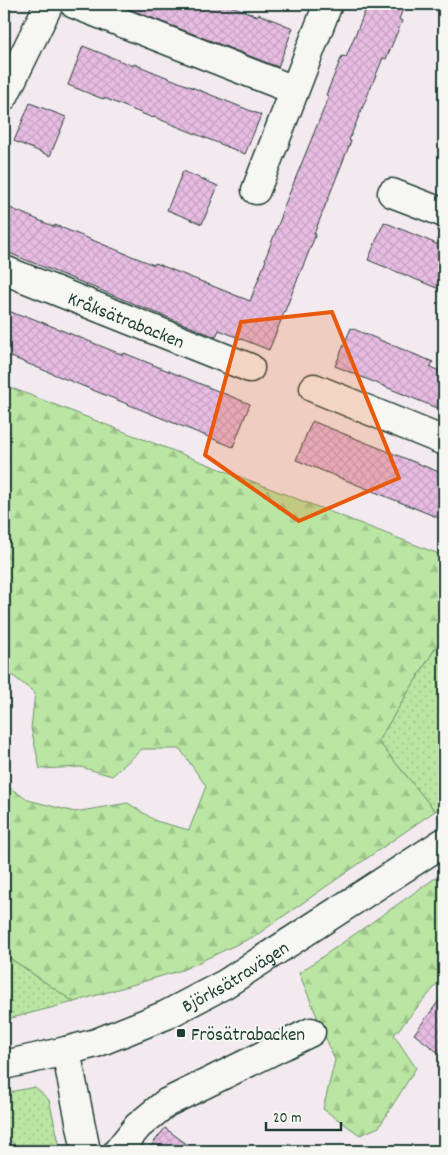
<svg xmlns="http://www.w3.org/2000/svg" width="448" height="1155" viewBox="0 0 448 1155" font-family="Dekko,sans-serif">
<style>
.grass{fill:url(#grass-dots);stroke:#6c916b}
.forest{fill:url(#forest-firs);stroke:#6c916b}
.building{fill:url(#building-cross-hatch);stroke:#1f3d34}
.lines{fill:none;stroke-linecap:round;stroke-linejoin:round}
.minor-casing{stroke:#1f3d34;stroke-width:31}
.minor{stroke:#f6f6f2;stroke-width:28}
.marked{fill:#e8590c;fill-opacity:0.2;stroke:#e8590c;stroke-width:4;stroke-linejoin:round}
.poi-dot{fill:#1f3d34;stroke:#f6f6f2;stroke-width:2}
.labels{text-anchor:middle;stroke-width:4;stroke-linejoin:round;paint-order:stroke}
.street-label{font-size:19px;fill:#1f3d34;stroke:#f6f6f2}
.poi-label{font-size:19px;fill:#1f3d34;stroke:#f6f6f2;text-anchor:start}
</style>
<defs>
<pattern id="grass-dots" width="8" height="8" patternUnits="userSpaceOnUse" patternTransform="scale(1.25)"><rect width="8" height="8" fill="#bae5a2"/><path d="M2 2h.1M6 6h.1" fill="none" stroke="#9fc58c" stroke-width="1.8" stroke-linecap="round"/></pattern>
<pattern id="forest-firs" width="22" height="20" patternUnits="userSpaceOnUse" patternTransform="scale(1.25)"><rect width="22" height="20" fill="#bae5a2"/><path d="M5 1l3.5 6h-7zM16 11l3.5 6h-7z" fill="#9fc58c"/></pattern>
<pattern id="building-cross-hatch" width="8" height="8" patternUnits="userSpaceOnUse" patternTransform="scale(1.25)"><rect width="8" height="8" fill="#e7bce2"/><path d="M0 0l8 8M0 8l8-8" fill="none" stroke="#c6a2c2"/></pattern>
</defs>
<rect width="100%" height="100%" fill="#f3eaef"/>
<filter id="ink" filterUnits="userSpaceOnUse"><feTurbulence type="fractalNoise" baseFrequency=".02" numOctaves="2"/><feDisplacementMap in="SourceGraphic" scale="10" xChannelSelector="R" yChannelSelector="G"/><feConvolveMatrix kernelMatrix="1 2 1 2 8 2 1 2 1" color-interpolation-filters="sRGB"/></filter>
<g filter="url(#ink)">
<path class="grass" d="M 444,634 L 444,805 L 435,811 L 378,741 Z
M 4,954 L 74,1002 L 4,1020 Z
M 35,1087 L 49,1100 L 61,1151 L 23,1151 L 7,1138 L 4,1137 L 4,1093 Z"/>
<path class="forest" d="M 4,385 L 444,556 L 444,634 L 378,741 L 435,811 L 255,936 L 182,970 L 74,1002 L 4,954 L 4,781 L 7,786 L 28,800 L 75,812 L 128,803 L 156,821 L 189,830 L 206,786 L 180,749 L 142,749 L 112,776 L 81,767 L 40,769 L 31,728 L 35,693 L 4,669 Z
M 444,872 L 444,976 L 394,1035 L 416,1068 L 379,1127 L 360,1135 L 323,1109 L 335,1060 L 299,973 Z"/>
<path class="building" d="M 116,4 L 226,4 L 257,16 L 258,14 L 293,28 L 278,67 Z
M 368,4 L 405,4 L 399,19 L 402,21 L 386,59 L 383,58 L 349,140 L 351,141 L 314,234 L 316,234 L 269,350 L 219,330 L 216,337 L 4,251 L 4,222 L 10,208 L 55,227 L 55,225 L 154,265 L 155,263 L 250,301 L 266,260 L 265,259 L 282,215 L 281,214 L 329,96 L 326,95 L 342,56 L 346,57 Z
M 83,46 L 133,66 L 134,64 L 261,115 L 245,154 L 154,117 L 153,118 L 104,98 L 103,99 L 68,85 Z
M 30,103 L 66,117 L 50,156 L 14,141 Z
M 183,171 L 218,186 L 202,224 L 167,210 Z
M 384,222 L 444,247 L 444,291 L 368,260 Z
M 4,309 L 23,317 L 24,315 L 123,355 L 124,353 L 250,404 L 233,447 L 4,354 Z
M 351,328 L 433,362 L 430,367 L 444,373 L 444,411 L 335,366 Z
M 312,421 L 444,474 L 444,520 L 296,460 Z
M 444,994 L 444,1057 L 414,1034 Z
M 165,1128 L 196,1151 L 147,1151 Z"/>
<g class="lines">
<g class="minor-casing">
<g id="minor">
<path d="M 74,4 L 294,90"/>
<path d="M 4,96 L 49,4"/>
<path d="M 256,190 L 328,4"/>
<path d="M 392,193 L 444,213"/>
<path id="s1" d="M 4,270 L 250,368"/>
<path d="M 314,388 L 444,441"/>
<path d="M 66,1051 L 86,1151"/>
<path id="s2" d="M 4,1065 L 66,1051 L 96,1043 L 166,1015 L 225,984 L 444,842"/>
<path d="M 118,1151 L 138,1126 L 166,1103 L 311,1032"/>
</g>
</g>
<use href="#minor" class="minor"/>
</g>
</g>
<path class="marked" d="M 332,312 L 399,478 L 299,521 L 205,455 L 241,322 Z"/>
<rect class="poi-dot" x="176" y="1028" width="10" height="10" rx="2.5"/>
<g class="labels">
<g class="street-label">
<text dy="7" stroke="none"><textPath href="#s1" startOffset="132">Kråksätrabacken</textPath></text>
<text dy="7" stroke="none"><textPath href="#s2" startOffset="249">Björksätravägen</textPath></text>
</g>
<g class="poi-label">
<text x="191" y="1040">Frösätrabacken</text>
</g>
</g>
<rect width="448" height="1155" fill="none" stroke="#f6f6f2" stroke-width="20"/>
<rect x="10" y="10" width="428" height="1135" fill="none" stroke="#1f3d34" stroke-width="2" filter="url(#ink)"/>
<path d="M266 1122v8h75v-8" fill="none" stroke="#1f3d34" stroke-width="2.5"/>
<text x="273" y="1122" font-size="15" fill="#1f3d34" stroke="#f6f6f2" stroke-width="4" paint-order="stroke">20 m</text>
</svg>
